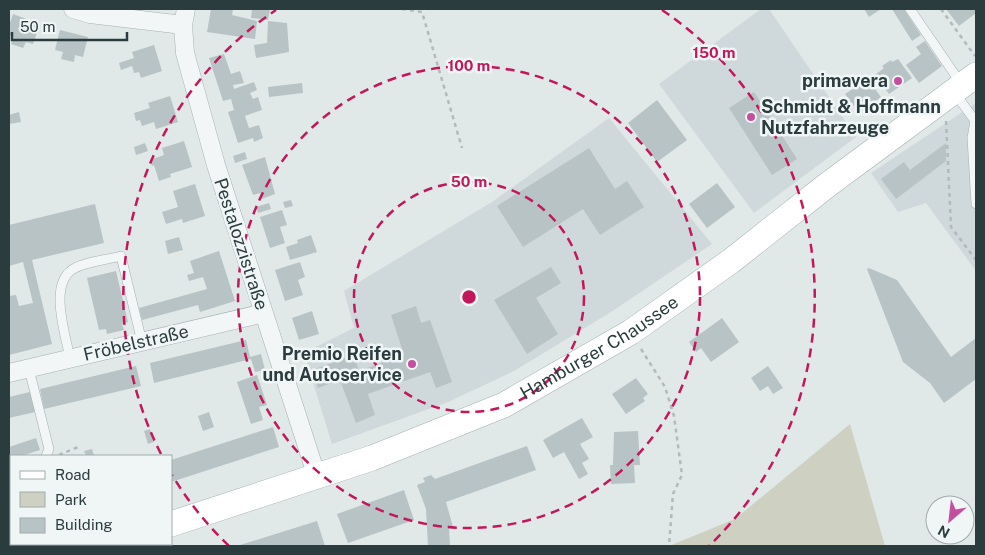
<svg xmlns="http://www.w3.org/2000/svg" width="985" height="555" viewBox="0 0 985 555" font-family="'Public Sans',sans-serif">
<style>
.built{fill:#cfd8da}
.green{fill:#ced1c2}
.building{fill:#b8c3c5}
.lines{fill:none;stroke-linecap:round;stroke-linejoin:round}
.lane-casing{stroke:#a6b1b2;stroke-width:10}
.street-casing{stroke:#a6b1b2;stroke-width:19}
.secondary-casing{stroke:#a6b1b2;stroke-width:26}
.path{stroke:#b3babc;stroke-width:2.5;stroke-dasharray:4 4;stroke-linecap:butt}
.lane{stroke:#f3f6f7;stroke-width:9}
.street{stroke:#f3f6f7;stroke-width:18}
.secondary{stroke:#fff;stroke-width:25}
.ring{fill:none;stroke:#c2185b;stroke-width:2.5;stroke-dasharray:9 6}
.poi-dot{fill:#c34f9e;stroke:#f0f5f6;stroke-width:2}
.labels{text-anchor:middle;stroke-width:5;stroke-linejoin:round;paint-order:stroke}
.poi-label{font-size:18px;font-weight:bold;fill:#2a3c3e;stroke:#f0f5f6;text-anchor:end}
.street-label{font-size:18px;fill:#2a3c3e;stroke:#f0f5f6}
.centre{fill:#c2185b;stroke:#f0f5f6;stroke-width:2.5}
.ring-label{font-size:15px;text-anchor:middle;font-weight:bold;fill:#c2185b;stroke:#f0f5f6;stroke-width:5;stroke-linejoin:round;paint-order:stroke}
</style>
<rect width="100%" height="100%" fill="#e1e8e8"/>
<path class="built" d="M 761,9 L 769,9 L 856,137 L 754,213 L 659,84 Z
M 976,103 L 976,271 L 926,203 L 898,212 L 871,173 Z
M 609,118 L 712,244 L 611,312 L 514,371 L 448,402 L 332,444 L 304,353 L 354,328 L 344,291 L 492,202 Z"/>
<path class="green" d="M 850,424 L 885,546 L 669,546 L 735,519 Z"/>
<path class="building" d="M 211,9 L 233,9 L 232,15 L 257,21 L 255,39 L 207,32 Z
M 252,9 L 270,9 L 268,20 L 251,18 Z
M 864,9 L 881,9 L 869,17 Z
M 892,9 L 904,9 L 921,35 L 912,41 Z
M 946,9 L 976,9 L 976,13 L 959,26 Z
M 13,14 L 40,24 L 33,44 L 26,42 L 23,48 L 11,44 L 14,37 L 9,35 L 9,26 Z
M 268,21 L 287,23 L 289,52 L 256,58 L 254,45 L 267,43 Z
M 60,30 L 88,37 L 83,57 L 75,55 L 74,62 L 61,59 L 63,52 L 55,50 Z
M 925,41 L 942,66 L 919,83 L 906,65 L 921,54 L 916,47 Z
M 154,45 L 162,71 L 141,78 L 139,72 L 134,73 L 132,66 L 121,70 L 119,63 L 134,58 L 132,52 Z
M 224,54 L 231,74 L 240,71 L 244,83 L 233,85 L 234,89 L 254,82 L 257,90 L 250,93 L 253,99 L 258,97 L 262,110 L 245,116 L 249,128 L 259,125 L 263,138 L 254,142 L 253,138 L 238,143 L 228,112 L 234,110 L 231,99 L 223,101 L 209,58 Z
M 898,59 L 912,78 L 889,94 L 875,75 L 884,68 L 882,66 L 891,60 L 892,62 Z
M 867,78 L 881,97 L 859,113 L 845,94 L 854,88 L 851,85 L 860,79 L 862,81 Z
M 302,83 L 303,93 L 269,97 L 268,87 Z
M 754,92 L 797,159 L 772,175 L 729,108 Z
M 170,96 L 178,122 L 156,129 L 154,122 L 142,126 L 140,120 L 136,121 L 134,113 L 150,108 L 148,103 Z
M 657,100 L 687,140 L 657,162 L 628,123 Z
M 19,112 L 21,122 L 9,124 L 9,115 Z
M 184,141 L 192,167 L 170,174 L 171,177 L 159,181 L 154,165 L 152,166 L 150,160 L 164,155 L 162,148 Z
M 145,143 L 148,151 L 136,155 L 134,147 Z
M 946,143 L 946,161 L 896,199 L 881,179 L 904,162 L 910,170 Z
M 589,148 L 615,189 L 627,181 L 644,207 L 600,235 L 583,209 L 523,247 L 497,206 Z
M 245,152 L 247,159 L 235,163 L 233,156 Z
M 265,157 L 275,194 L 262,199 L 260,193 L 253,195 L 242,165 Z
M 717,183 L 735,207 L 707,228 L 689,204 Z
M 195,184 L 205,216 L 183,223 L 182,219 L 166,224 L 162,212 L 178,207 L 173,191 Z
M 291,200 L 293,206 L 285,208 L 283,202 Z
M 269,203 L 271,209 L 258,213 L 256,207 Z
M 95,204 L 104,243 L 32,260 L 52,344 L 9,355 L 9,296 L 16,295 L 19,306 L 33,303 L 23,262 L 9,266 L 9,225 Z
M 282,210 L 287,225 L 280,227 L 285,243 L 270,248 L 260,217 Z
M 311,235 L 317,252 L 290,260 L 286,247 L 298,243 L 297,240 Z
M 179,237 L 183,250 L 168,254 L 165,241 Z
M 219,251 L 235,301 L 200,312 L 198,305 L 142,320 L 139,308 L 207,289 L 203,277 L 189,281 L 187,275 L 194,273 L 190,261 Z
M 300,262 L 305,277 L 298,280 L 303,295 L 285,301 L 275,270 Z
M 551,267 L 561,283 L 536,298 L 558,334 L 527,354 L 494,300 Z
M 869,268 L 897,280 L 951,357 L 976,338 L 976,379 L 944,403 L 930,383 L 903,362 L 867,269 Z
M 116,271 L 128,322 L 122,324 L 124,330 L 107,334 L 106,329 L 99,330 L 87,278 Z
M 416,306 L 421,323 L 430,320 L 452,382 L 436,388 L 430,372 L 368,394 L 375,415 L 356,423 L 340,380 L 318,388 L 312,370 L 354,355 L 359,371 L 404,355 L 391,315 Z
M 312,311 L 319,334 L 299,340 L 292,318 Z
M 722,318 L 739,342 L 711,362 L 701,348 L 696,352 L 689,342 Z
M 246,340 L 250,357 L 261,354 L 265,370 L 255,372 L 251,359 L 154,383 L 150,363 Z
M 136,366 L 141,386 L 44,409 L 40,389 Z
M 768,366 L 783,388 L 773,394 L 768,386 L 760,391 L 751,378 Z
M 257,375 L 267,405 L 259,407 L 263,420 L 251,424 L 237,382 Z
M 636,378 L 648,394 L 643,398 L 645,401 L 626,414 L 612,394 Z
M 30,392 L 35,412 L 9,418 L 9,397 Z
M 209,412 L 214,427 L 203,431 L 198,416 Z
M 582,418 L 593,437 L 580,444 L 589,459 L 582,463 L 588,474 L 579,479 L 564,452 L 553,458 L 543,440 Z
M 273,427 L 279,447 L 171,482 L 171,460 Z
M 150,429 L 154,442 L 148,444 L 144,431 Z
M 638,431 L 640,465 L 634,465 L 635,483 L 611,484 L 610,465 L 613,465 L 614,432 Z
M 36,438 L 40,450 L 21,456 L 11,456 L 9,460 L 9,447 Z
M 527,446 L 536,470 L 446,502 L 453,527 L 449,528 L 450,546 L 428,546 L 426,509 L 417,485 L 425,482 L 423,478 L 431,475 L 435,479 Z
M 92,449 L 94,456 L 86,456 L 84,451 Z
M 404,490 L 414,520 L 348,543 L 337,514 Z
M 9,520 L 11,520 L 11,544 L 18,544 L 12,546 L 9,546 Z
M 317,521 L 325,546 L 237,546 Z"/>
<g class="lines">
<g class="lane-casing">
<path id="lane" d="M 910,9 L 962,85
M 954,92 L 976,122
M 975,121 L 972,138 L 976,204
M 70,359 C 66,335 47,282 75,268 C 88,261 107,260 121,256 L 142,342
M 29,369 L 49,449 L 46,456
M 9,472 L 11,471"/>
</g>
<g class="street-casing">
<path id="street" d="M 73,9 L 90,14 L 183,25
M 186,9 L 183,25 L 185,53 L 216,165 L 317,477
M 9,373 L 264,313"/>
</g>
<g class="secondary-casing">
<g id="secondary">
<path id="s1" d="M 171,524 L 372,458 L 504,405 L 631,332 L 731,261 L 826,186 L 976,75"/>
<path d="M 105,546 L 113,544"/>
</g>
</g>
<path class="path" d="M 402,9 L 422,12 L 462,148
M 941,9 L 975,56
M 946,121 L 951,227 L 976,260
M 641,349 L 665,387 L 674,416 L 682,475 L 673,494 L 669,546
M 59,455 L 78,447"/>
<use href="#lane" class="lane"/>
<use href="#street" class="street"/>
<use href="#secondary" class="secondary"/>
</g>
<g class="ring">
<circle cx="469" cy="297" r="115"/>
<circle cx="469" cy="297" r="231"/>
<path d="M229 546A346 346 0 0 1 172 475M161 454A346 346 0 0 1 276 10M662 10A346 346 0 0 1 709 546"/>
</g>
<g class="poi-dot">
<circle cx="898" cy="81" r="5"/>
<circle cx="751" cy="117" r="5"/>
<circle cx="412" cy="364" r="5"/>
</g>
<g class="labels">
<g class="poi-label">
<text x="888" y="87">primavera</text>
<text x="761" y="113" text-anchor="start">Schmidt &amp; Hoffmann<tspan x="761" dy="21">Nutzfahrzeuge</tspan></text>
<text x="402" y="360">Premio Reifen<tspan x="402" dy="21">und Autoservice</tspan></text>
</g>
<g class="street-label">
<text transform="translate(241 244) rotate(72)" y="6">Pestalozzistraße</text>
<text transform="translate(136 343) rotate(-13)" y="6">Fröbelstraße</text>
<text dy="6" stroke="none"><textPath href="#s1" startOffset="465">Hamburger Chaussee</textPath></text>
</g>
</g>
<circle cx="469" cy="297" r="8" class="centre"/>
<g class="ring-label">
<text x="714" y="58">150 m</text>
<text x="469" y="71">100 m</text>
<text x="469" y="187">50 m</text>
</g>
<rect width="985" height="555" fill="none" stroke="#2a3c3e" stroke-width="20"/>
<rect x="10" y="455" width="162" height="90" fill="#f0f5f6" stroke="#a1abac"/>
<rect x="20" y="471" width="25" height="8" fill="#ffffff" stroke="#a1abac"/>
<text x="55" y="480" font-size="15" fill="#2a3c3e">Road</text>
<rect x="20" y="492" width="25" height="15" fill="#ced1c2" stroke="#a1abac"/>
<text x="55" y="505" font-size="15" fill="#2a3c3e">Park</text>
<rect x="20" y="518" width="25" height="15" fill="#b8c3c5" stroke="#a1abac"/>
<text x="55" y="530" font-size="15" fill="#2a3c3e">Building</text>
<g transform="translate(950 520) rotate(208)"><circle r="24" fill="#f0f5f6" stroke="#a1abac"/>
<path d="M0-4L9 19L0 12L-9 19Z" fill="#c34f9e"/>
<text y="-8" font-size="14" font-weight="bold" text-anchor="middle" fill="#2a3c3e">N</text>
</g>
<path d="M12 32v8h115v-8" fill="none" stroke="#2a3c3e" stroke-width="2.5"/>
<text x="20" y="32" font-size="15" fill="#2a3c3e" stroke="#f0f5f6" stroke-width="4" paint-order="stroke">50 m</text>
</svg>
